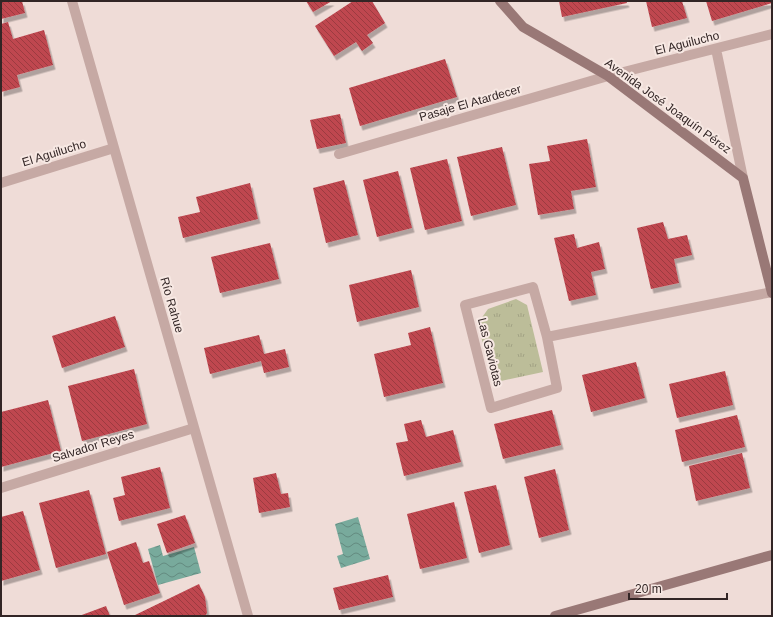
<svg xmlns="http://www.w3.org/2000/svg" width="773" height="617" viewBox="0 0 773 617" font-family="Arial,sans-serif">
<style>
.grass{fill:url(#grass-tufts)}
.water{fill:url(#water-waves)}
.building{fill:url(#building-back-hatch);filter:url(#shadow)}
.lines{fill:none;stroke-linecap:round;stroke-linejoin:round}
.street{stroke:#c6a9a4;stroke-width:10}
.secondary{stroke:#997876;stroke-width:10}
.labels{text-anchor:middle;stroke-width:4;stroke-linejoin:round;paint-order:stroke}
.street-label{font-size:12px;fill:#322525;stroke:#f7e8e3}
</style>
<defs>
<pattern id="grass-tufts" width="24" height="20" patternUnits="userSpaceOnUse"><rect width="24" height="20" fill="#bcbd99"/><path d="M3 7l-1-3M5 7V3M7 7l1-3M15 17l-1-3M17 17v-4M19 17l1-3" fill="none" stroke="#a2a284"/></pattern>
<pattern id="water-waves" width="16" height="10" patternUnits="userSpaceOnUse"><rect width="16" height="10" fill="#78aa9c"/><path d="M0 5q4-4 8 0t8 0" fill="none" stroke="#638a7f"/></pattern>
<pattern id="building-back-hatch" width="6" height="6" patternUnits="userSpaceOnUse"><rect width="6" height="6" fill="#bf464f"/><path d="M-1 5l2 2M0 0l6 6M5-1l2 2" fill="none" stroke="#9c3a41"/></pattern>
<filter id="shadow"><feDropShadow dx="2.5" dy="4.5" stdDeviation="0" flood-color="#0004"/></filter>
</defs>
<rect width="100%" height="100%" fill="#efdcd7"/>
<path class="grass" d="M 516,299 L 527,305 L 543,372 L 492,383 L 478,323 L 488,309 Z"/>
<path class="water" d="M 358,517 L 370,559 L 341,568 L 337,556 L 343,554 L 335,524 Z
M 160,545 L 163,556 L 194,547 L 201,573 L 158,585 L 148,549 Z"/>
<path class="building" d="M 1,1 L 22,1 L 25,13 L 1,19 Z
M 306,1 L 332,1 L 313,12 Z
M 353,1 L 372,1 L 385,23 L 367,35 L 373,43 L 362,51 L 356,42 L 334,56 L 315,26 Z
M 559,1 L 626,1 L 627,3 L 562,17 Z
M 646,1 L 682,1 L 687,18 L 652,27 Z
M 706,1 L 772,1 L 772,3 L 712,21 Z
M 8,22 L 13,39 L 44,30 L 53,65 L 17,75 L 20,87 L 1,92 L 1,24 Z
M 445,59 L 457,97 L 360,126 L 349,88 Z
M 340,114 L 346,143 L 317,149 L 310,120 Z
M 587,139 L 596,187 L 571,191 L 574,209 L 538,215 L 529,164 L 550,161 L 547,146 Z
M 502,147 L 516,205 L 471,216 L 457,157 Z
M 447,159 L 462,221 L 425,230 L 410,168 Z
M 398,171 L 412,228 L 377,237 L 363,180 Z
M 344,180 L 358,235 L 326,243 L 313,188 Z
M 250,183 L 258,219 L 183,238 L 178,217 L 200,212 L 196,197 Z
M 663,222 L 668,239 L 687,235 L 692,255 L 674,259 L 679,283 L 651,289 L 637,228 Z
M 574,234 L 577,248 L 599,242 L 605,269 L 591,272 L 596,295 L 569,301 L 554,238 Z
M 270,243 L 279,279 L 220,293 L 211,257 Z
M 411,270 L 419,307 L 357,322 L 349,285 Z
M 115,316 L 125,347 L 62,368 L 52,336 Z
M 430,327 L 443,383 L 384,397 L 374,354 L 411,345 L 408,333 Z
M 259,335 L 264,354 L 285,349 L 289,367 L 264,373 L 261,361 L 210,374 L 204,348 Z
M 636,362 L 645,398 L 591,412 L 582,375 Z
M 134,369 L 147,424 L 82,441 L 68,386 Z
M 725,371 L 733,405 L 677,418 L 669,384 Z
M 48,400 L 61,451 L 1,467 L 1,412 Z
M 552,410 L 561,445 L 503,459 L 494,424 Z
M 737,415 L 745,447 L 682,462 L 675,430 Z
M 421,420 L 426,437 L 453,430 L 461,462 L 404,476 L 396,443 L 408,441 L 404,424 Z
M 742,453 L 750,488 L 696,501 L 689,466 Z
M 160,467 L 170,508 L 119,521 L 113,498 L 125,495 L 121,477 Z
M 555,469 L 569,530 L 539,538 L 524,477 Z
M 276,473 L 281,494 L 288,493 L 290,507 L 259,513 L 253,478 Z
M 496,485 L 510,545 L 479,553 L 464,492 Z
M 89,490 L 106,554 L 56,568 L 39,503 Z
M 454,502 L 467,558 L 420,569 L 407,514 Z
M 23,511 L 40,570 L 1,581 L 1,517 Z
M 185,515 L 195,543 L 167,553 L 157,524 Z
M 136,542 L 143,563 L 149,561 L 160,593 L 124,605 L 107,552 Z
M 388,575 L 393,597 L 339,610 L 333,588 Z
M 199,584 L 205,597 L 207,613 L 205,616 L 133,616 Z
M 106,606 L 110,616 L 79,616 Z"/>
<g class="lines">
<path class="street" d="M 72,1 L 248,616
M 716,49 L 743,178
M 339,154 L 608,76 L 772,34
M 1,183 L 114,148
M 547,337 L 557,388 L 491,408 L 465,305 L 533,287 L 547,337 L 772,292
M 1,488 L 194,428"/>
<path class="secondary" d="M 500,1 L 523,27 L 608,76 L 743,178 L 772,293
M 555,616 L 772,555"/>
</g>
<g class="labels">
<g class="street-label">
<text transform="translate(687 43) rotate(-14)" y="4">El Aguilucho</text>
<text transform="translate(470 103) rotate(-16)" y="4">Pasaje El Atardecer</text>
<text transform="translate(668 106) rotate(36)" y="4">Avenida José Joaquín Pérez</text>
<text transform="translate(54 153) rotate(-17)" y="4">El Aguilucho</text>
<text transform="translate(172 305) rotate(74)" y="4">Río Rahue</text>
<text transform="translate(490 352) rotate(76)" y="4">Las Gaviotas</text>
<text transform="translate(93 446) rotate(-17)" y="4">Salvador Reyes</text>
</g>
</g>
<rect width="773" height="617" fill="none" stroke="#322525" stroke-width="4"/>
<path d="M629 593v6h98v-6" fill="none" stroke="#322525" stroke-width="2"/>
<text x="635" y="593" font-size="12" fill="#322525" stroke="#f7e8e3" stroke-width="3" paint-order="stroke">20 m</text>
</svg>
